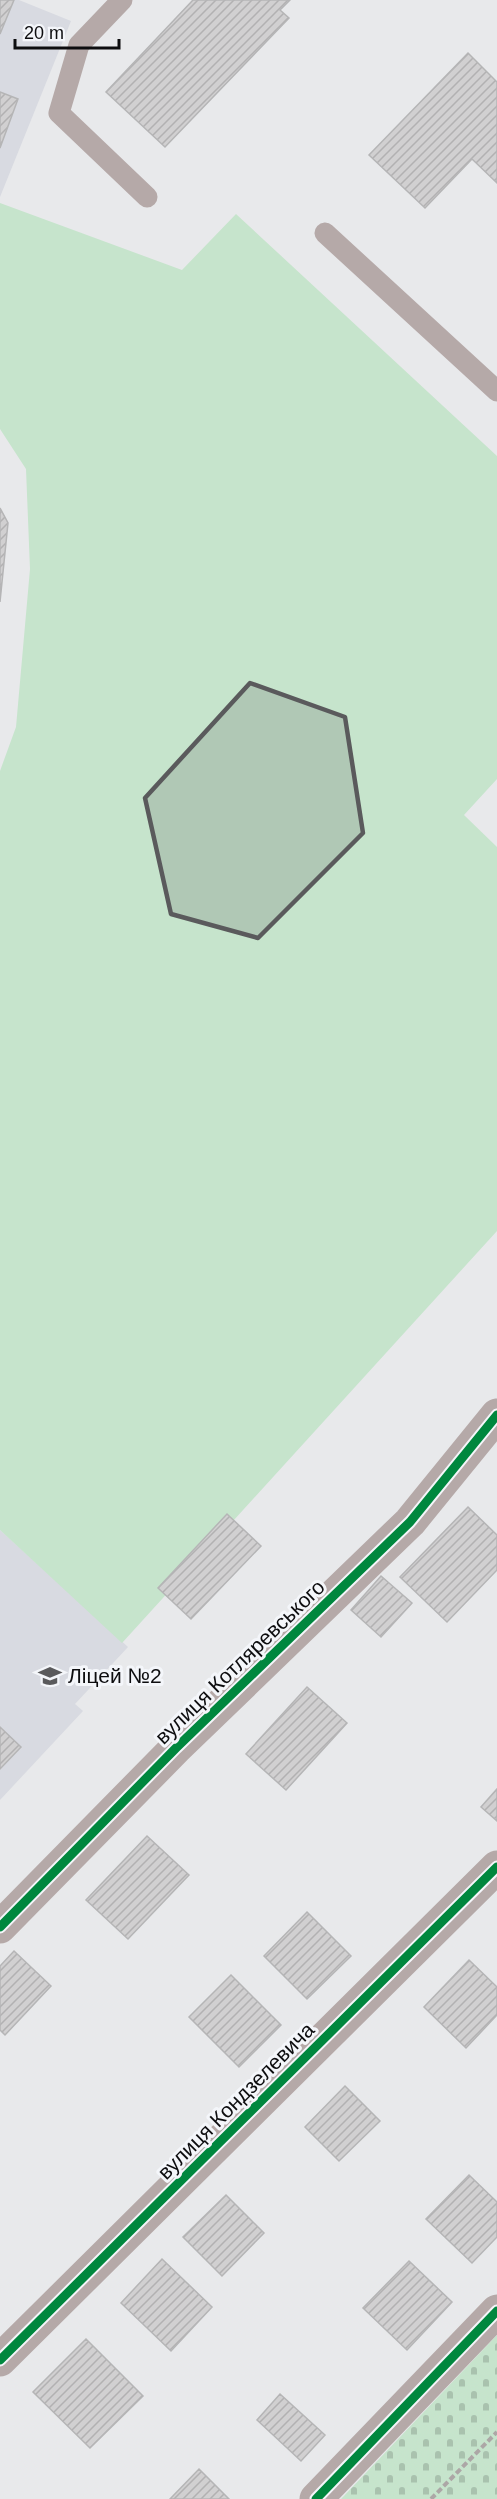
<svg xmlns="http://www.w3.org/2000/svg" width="497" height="2499" viewBox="0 0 497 2499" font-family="Helvetica,sans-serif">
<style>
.built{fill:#d8dae1}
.green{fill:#c6e4cc}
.cemetery{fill:url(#cemetery-stones)}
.building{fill:url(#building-hatch);stroke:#b5b5b6;stroke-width:1.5}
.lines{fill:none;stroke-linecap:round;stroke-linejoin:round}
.path{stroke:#aca7a6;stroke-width:4;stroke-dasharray:6 3;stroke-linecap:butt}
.lane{stroke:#b5a9a8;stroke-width:21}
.street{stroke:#b5a9a8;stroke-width:33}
.cycleway-casing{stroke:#f4f6fa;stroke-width:13}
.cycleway{stroke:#00873e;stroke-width:9}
.marked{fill:#5a5a5c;fill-opacity:0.2;stroke:#5a5a5c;stroke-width:4.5;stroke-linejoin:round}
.labels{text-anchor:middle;stroke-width:6;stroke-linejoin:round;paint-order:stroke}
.street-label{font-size:21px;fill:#0d0d0f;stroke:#f4f6fa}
.poi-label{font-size:21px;fill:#0d0d0f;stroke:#f4f6fa;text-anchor:start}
</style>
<defs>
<pattern id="cemetery-stones" width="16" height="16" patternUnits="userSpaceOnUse" patternTransform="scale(1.5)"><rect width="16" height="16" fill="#c6e4cc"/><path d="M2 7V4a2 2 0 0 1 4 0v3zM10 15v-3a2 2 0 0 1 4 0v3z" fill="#a9c2ae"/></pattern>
<pattern id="building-hatch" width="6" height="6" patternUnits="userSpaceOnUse" patternTransform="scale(1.5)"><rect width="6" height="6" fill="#d1d0d1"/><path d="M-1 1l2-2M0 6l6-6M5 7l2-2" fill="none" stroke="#b2b1b2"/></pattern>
</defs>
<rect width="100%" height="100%" fill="#e8e9eb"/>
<path class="built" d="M 0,0 L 19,0 L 71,21 L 0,197 Z
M 0,1530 L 128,1647 L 75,1704 L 83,1711 L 0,1800 Z"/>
<path class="green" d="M 0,203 L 182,270 L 236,214 L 497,456 L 497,779 L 464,815 L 497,847 L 497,1231 L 122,1643 L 0,1530 L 0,771 L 16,727 L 30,569 L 26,469 L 0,429 Z"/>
<path class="cemetery" d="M 497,2335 L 497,2499 L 341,2499 Z"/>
<path class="building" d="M 0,0 L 14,0 L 0,34 Z
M 193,0 L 290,0 L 280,10 L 289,18 L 165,147 L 106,92 Z
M 468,53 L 497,82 L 497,183 L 472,159 L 425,208 L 369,155 Z
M 0,92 L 18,99 L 0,148 Z
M 0,508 L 8,523 L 0,602 Z
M 468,1507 L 497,1535 L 497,1570 L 447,1622 L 400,1577 Z
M 227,1514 L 261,1546 L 191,1619 L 158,1588 Z
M 381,1576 L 412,1603 L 381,1637 L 351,1610 Z
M 307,1687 L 347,1723 L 286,1790 L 246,1754 Z
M 0,1727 L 21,1747 L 0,1769 Z
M 497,1789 L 497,1821 L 481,1807 Z
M 147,1836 L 189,1875 L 128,1939 L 86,1900 Z
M 307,1912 L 351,1956 L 307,1999 L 264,1956 Z
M 14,1951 L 51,1986 L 5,2035 L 0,2030 L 0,1966 Z
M 469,1960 L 497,1987 L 497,2015 L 466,2048 L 424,2007 Z
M 231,1975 L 281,2025 L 239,2067 L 189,2017 Z
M 345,2086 L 380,2121 L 339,2161 L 305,2127 Z
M 469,2175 L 497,2202 L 497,2237 L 472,2263 L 426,2219 Z
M 226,2195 L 264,2233 L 222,2276 L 183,2237 Z
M 162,2259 L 212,2307 L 171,2351 L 121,2303 Z
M 409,2261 L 452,2302 L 407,2350 L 363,2308 Z
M 86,2339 L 143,2396 L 90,2448 L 33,2392 Z
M 280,2394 L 325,2435 L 301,2461 L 257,2420 Z
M 199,2469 L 229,2499 L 170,2499 Z"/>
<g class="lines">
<path class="path" d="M 431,2499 L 497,2432"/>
<path class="lane" d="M 122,0 L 79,45 L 59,113 L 147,197
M 325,233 L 497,391"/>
<path class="street" d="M 0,1927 L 176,1748 L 410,1522 L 497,1415
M 0,2360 L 497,1867
M 316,2499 L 497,2311"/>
<g class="cycleway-casing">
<path id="cycleway" d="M 0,1927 L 176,1748 L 410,1522 L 497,1415
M 0,2360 L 497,1867
M 316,2499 L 497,2311"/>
</g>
<use href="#cycleway" class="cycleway"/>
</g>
<path class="marked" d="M 250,683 L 345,717 L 363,833 L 258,938 L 171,914 L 145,798 Z"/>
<defs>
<g id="school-bare" transform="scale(1.8)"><path d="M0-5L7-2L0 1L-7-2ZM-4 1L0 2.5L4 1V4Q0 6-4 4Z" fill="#5a5a5c" stroke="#f4f6fa" stroke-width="2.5" paint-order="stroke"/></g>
</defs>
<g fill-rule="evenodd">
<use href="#school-bare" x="50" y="1676"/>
</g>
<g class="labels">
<g class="street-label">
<text transform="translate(240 1662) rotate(-44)" y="7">вулиця Котляревського</text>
<text transform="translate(236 2101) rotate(-45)" y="7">вулиця Кондзелевича</text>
</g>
<g class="poi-label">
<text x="68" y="1683">Ліцей №2</text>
</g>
</g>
<path d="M15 39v9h104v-9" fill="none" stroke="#0d0d0f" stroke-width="3"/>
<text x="24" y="39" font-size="18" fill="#0d0d0f" stroke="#f4f6fa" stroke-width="4.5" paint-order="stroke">20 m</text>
</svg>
